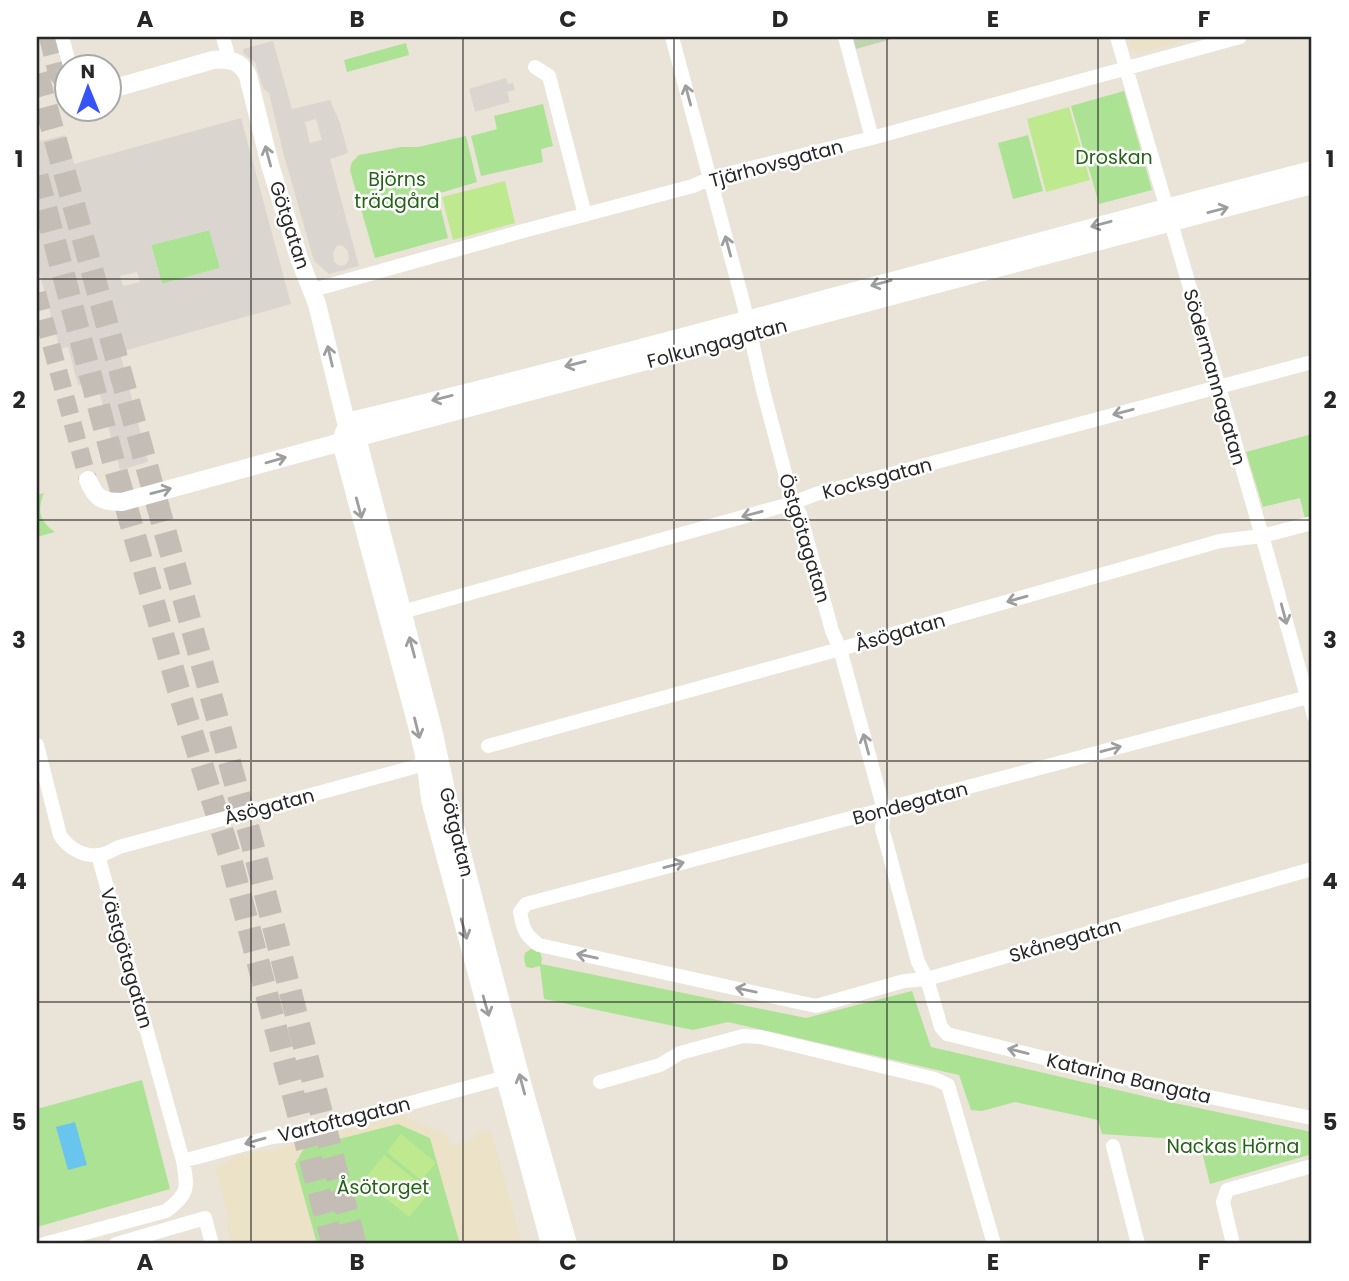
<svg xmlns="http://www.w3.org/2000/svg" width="1349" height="1281" viewBox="0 0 1349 1281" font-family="Poppins,sans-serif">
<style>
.education{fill:#ece2c7}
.green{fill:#abe294}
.cemetery{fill:#c0d4b0}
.pitch{fill:#bfe98f}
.plaza{fill:#dad6cf;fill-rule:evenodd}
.water{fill:#6ac5ee}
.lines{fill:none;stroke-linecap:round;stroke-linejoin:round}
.tertiary-tunnel{stroke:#c3bdb5;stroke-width:18;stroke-dasharray:18 9;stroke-linecap:butt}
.trunk-tunnel{stroke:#c3bdb5;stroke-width:23;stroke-dasharray:23 11;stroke-linecap:butt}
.pedestrian{stroke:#fff;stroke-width:10}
.minor{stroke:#fff;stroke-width:14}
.tertiary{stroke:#fff;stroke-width:18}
.oneway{stroke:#9e9e9e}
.grid{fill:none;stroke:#272727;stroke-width:2;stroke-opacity:0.55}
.labels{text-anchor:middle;stroke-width:5;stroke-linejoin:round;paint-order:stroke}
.park-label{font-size:19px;fill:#256319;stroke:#fff}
.street-label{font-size:19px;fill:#272727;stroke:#fff}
.neatline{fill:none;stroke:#272727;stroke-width:2.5}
.grid-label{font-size:23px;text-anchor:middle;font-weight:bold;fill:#272727}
</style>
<rect width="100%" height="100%" fill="#eae3d8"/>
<path class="education" d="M 1128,37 L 1196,37 L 1139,53 L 1131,49 Z
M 401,1115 L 446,1134 L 451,1145 L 474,1139 L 473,1134 L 491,1130 L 522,1244 L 232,1244 L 226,1222 L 229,1221 L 215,1167 L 228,1163 L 227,1159 L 260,1150 L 262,1153 Z"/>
<path class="green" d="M 406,43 L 409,55 L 347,72 L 344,60 Z
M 1124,91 L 1152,190 L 1099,204 L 1071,106 Z
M 543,104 L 553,146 L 541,149 L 543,162 L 481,176 L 471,136 L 497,129 L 494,116 Z
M 1028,135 L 1043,191 L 1013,199 L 998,143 Z
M 466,136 L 477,182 L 437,194 L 448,238 L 375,258 L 350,170 L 352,162 L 359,155 L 401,147 L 418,147 Z
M 210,230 L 220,268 L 162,284 L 151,245 Z
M 1312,434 L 1312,517 L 1305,519 L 1300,498 L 1263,507 L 1246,452 Z
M 44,493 C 37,511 39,521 55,532 L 37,537 L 37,495 Z
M 531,949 L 540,952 L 542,959 L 541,964 L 806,1018 L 912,991 L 931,1047 L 1165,1101 L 1312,1132 L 1312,1154 L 1210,1184 L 1202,1152 L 1191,1140 L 1102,1134 L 1098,1120 L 1015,1102 L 982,1111 L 971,1110 L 959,1075 L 728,1022 L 693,1030 L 544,999 L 540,966 L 532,968 L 526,967 L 524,959 L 525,953 Z
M 142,1080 L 170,1189 L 37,1227 L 37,1109 Z
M 398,1124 L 430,1138 L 460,1244 L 317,1244 L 295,1164 L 304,1148 Z"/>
<path class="cemetery" d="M 853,37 L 899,37 L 856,49 Z"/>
<path class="pitch" d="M 1069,107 L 1090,180 L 1046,192 L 1027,119 Z
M 505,181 L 515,223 L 453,240 L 442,197 Z
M 401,1134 L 436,1163 L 421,1180 L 387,1152 Z
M 384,1155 L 430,1192 L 409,1217 L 364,1180 Z"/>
<path class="plaza" d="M 273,41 L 292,109 L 330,100 L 340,123 L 348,153 L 330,159 L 359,266 L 329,274 L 314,261 L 283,152 L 269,93 L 263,88 L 255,62 L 244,54 L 243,49 ZM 316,119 L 322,140 L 310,143 L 305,122 ZM 342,245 L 348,251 L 349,260 L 345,265 L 340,266 L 334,262 L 333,253 L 337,246 Z
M 506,78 L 508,84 L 513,83 L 515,90 L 507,92 L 510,102 L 475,112 L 469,89 Z
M 241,118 L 291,304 L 120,352 L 148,462 L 120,470 L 96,380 L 78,385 L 68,347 L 60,349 L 37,264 L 37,142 L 65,135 L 74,164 ZM 209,230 L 220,268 L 162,284 L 151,245 ZM 137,272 L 140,282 L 123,286 L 120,276 Z"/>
<path class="water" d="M 75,1122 L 87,1165 L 68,1170 L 56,1127 Z"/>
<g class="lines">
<path class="tertiary-tunnel" d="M 48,37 L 57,73 L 66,85
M 37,293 L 88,480"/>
<path class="trunk-tunnel" d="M 37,74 L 253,846 L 355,1244
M 37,176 L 116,471 L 178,688 L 229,853 L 333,1244"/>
<path class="pedestrian" d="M 1307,697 L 1312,717"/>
<path class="minor" d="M 62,37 L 70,66
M 223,37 L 229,59
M 672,37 L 743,302 L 763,390 L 793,503 L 800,514 L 832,631 L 840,649 L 884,810 L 882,829 L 886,842 L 918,962 L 927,979 L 941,1027 L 947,1034 L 1166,1088 L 1312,1118
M 845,37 L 872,138
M 1117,37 L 1267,553 L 1307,697
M 535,67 L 549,76 L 585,215
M 313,290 L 523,231 L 693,186 L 711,178 L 872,138 L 1240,37
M 402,612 L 793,503 L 816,494 L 1312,362
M 1312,696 L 526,904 L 520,912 C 523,929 525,935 539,945 L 816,1006 L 904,981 L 927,979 L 1312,869
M 37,745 L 60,835 C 67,847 83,857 98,855 C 105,855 112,850 119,847 L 436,761
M 488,746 L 840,649 L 1220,541 L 1262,536 L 1312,523
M 600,1082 L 660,1065 L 680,1053 L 743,1036 L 761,1037 L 935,1079 L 948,1085 L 994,1244
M 1113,1146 L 1138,1244
M 183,1161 L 272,1137 L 293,1135 L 506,1077
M 44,1244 L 166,1211 C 189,1193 188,1189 183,1161 L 98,855
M 116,1244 L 205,1218 L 212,1244
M 1233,1244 L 1223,1202 L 1227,1190 L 1312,1166"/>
<path class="tertiary" d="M 108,90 L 213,60 C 229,58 241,61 248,76 L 270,165 L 299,258 L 317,304 L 346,422 L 357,438 L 433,729 L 447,795 L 482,931 L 524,1090 L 568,1244
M 346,422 C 670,345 990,252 1312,170
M 344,432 L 341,442 L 419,733 L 426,765 L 430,800 L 550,1244
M 88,480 C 96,499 102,502 122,502 L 385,430 L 1312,185"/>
</g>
<defs><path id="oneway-shaft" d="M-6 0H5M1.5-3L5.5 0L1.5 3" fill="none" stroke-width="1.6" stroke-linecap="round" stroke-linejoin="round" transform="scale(1.75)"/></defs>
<g class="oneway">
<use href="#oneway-shaft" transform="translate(688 95) rotate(-105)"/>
<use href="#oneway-shaft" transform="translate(268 156) rotate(-105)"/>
<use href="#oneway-shaft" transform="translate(1218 210) rotate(-15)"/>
<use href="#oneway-shaft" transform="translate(1101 224) rotate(165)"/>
<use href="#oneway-shaft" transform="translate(728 246) rotate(-105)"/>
<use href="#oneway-shaft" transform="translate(881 283) rotate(165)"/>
<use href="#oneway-shaft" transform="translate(330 356) rotate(-103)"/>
<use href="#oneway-shaft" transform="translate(575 364) rotate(166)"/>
<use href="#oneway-shaft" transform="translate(442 398) rotate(166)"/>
<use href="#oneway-shaft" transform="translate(1123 412) rotate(165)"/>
<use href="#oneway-shaft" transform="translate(276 460) rotate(-16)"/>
<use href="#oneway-shaft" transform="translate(161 491) rotate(-15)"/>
<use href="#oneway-shaft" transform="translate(359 508) rotate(75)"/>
<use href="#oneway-shaft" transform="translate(752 514) rotate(165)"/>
<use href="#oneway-shaft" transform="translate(1017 599) rotate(164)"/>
<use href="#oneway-shaft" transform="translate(1284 614) rotate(75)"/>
<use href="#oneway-shaft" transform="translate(412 647) rotate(-105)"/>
<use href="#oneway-shaft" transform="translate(417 728) rotate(76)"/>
<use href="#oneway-shaft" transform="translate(866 744) rotate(-105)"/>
<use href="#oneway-shaft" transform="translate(1111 749) rotate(-15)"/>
<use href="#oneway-shaft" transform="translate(674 865) rotate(-15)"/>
<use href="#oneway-shaft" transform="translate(464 929) rotate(74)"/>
<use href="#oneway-shaft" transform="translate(587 956) rotate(-168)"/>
<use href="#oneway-shaft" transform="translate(746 990) rotate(-168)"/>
<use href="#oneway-shaft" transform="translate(486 1006) rotate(74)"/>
<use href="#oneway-shaft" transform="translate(1018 1051) rotate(-166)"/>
<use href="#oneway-shaft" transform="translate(522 1084) rotate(-105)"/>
<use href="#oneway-shaft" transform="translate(255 1141) rotate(164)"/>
</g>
<path class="grid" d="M 251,37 L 251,1244M 463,37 L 463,1244M 674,37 L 674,1244M 887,37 L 887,1244M 1098,37 L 1098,1244M 37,279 L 1312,279M 37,520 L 1312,520M 37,761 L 1312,761M 37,1002 L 1312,1002"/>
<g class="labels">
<g class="park-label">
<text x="1114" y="164">Droskan</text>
<text x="397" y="186">Björns<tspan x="397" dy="22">trädgård</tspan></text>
<text x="1233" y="1153">Nackas Hörna</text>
<text x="383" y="1194">Åsötorget</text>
</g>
<g class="street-label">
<text transform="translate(776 163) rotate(-15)" y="7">Tjärhovsgatan</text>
<text transform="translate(290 225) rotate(72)" y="7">Götgatan</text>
<text transform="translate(717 343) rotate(-15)" y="7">Folkungagatan</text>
<text transform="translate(1215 377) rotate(74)" y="7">Södermannagatan</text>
<text transform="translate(877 478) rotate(-15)" y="7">Kocksgatan</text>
<text transform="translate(805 538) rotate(73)" y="7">Östgötagatan</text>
<text transform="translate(900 632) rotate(-16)" y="7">Åsögatan</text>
<text transform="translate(910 803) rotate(-15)" y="7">Bondegatan</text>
<text transform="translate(269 806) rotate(-15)" y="7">Åsögatan</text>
<text transform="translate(457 832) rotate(76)" y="7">Götgatan</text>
<text transform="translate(1065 940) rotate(-16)" y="7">Skånegatan</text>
<text transform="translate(127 958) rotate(74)" y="7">Västgötagatan</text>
<text transform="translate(1129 1078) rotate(13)" y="7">Katarina Bangata</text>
<text transform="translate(344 1119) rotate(-14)" y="7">Vartoftagatan</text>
</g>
</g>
<rect width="1349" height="1281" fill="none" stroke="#ffffff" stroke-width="77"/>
<g transform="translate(88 88) rotate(359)"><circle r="33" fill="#ffffff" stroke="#a9a9a9" stroke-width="2"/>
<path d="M0-5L12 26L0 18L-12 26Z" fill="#3652f9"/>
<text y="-10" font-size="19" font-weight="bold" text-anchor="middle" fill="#272727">N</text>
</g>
<rect x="38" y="38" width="1272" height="1204" class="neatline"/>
<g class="grid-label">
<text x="145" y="27">A</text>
<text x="357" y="27">B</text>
<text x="568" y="27">C</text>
<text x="780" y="27">D</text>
<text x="993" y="27">E</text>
<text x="1204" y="27">F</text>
<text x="19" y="167">1</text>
<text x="1330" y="167">1</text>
<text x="19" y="408">2</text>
<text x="1330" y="408">2</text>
<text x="19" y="648">3</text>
<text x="1330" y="648">3</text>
<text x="19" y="889">4</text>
<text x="1330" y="889">4</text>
<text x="19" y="1130">5</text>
<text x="1330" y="1130">5</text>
<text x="145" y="1270">A</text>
<text x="357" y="1270">B</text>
<text x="568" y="1270">C</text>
<text x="780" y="1270">D</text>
<text x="993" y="1270">E</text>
<text x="1204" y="1270">F</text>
</g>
</svg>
